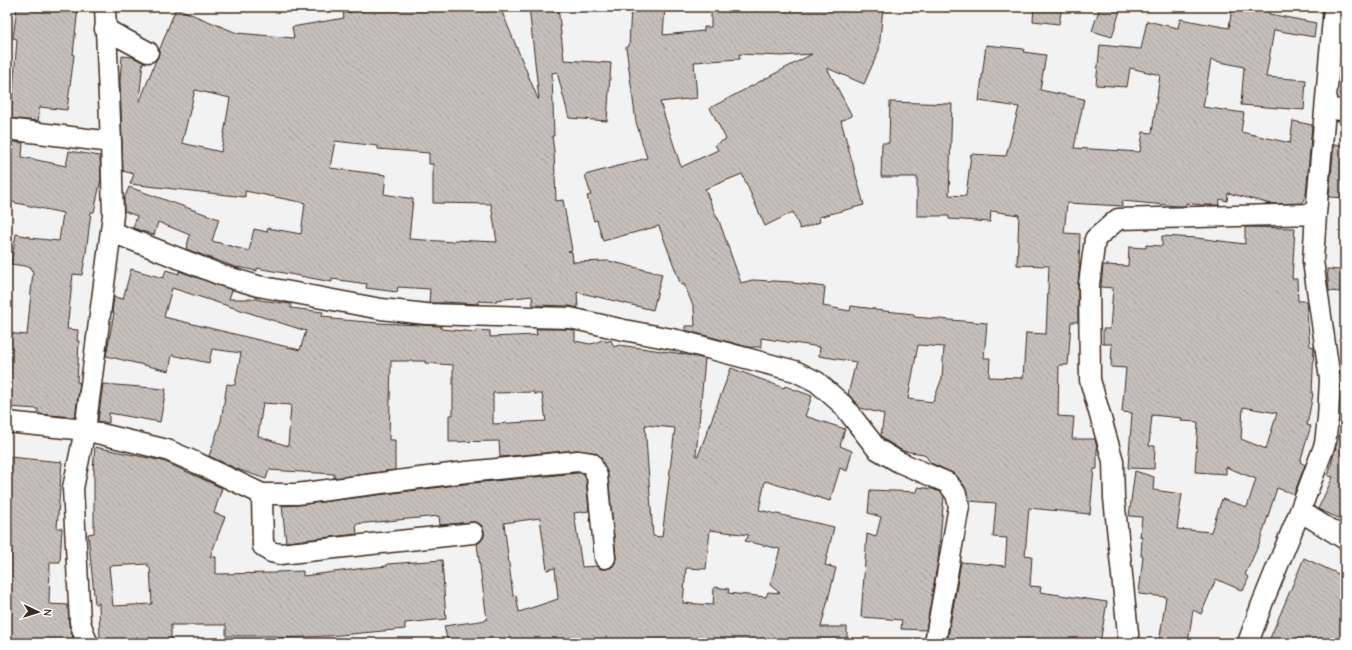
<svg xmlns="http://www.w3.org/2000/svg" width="1352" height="650" viewBox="0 0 1352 650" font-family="'Comic Neue',sans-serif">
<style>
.building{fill:url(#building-back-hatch);stroke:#3b2a1e;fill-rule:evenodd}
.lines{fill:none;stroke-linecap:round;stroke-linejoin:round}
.minor-casing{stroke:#3b2a1e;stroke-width:23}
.minor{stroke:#fff;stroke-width:20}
</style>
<defs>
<pattern id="building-back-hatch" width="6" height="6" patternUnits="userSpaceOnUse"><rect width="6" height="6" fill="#c6c0bd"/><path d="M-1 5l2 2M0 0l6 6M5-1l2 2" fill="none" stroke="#aba5a2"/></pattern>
</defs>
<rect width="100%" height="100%" fill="#f3f2f2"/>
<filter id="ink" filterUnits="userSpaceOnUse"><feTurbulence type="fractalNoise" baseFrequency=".025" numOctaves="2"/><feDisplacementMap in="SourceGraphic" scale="8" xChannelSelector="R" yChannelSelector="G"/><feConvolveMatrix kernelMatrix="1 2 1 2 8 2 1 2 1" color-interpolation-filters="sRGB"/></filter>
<g filter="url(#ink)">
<path class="building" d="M 17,7 L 78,7 L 73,55 L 74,55 L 67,110 L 40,107 L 38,121 L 7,118 L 7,114 L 11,115 L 17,39 L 13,38 Z
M 394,7 L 500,7 L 538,99 L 539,99 L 529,7 L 558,7 L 564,60 L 611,63 L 607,121 L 569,118 L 557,72 L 552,73 L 554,136 L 552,136 L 554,151 L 556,201 L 563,200 L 572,250 L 568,251 L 572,252 L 573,262 L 609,261 L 662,274 L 653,310 L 577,292 L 578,308 L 570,306 L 533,305 L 532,296 L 496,300 L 496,302 L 478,301 L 478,304 L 443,302 L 443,303 L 429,303 L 430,289 L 398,287 L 397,292 L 366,288 L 367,284 L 332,279 L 332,282 L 257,268 L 257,271 L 238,267 L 238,268 L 186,249 L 190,235 L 158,222 L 154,235 L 133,228 L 137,216 L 124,211 L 124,199 L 129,187 L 219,219 L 212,241 L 249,251 L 254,229 L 267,232 L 268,228 L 301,234 L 305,203 L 245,191 L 245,197 L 130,184 L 134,174 L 123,171 L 120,80 L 122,56 L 132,57 L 143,62 L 139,101 L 140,101 L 156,60 L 158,57 L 159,51 L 176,8 L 237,33 L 294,38 L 292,27 L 344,18 L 343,13 ZM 195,90 L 230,98 L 221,152 L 182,143 ZM 335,141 L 378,146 L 378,149 L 429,153 L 429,164 L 433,164 L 433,203 L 491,204 L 497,242 L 454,240 L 454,242 L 409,239 L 413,199 L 384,194 L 386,175 L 330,168 Z
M 631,7 L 665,7 L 663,35 L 704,31 L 704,27 L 711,27 L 711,7 L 883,7 L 879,50 L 864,84 L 827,68 L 852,116 L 841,121 L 864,205 L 819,217 L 820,222 L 800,229 L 793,212 L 765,226 L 742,174 L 705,189 L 717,218 L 718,218 L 741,283 L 752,280 L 793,282 L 793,283 L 825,287 L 823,306 L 850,311 L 851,306 L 875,309 L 875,310 L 914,314 L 914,317 L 987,323 L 984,358 L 990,358 L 989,377 L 1023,378 L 1026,333 L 1046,334 L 1049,266 L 1017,265 L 1019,215 L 991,211 L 990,222 L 949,219 L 949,216 L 917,216 L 917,177 L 881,177 L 882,143 L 889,143 L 890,102 L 952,104 L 949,195 L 966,196 L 971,154 L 1006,156 L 1019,107 L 979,101 L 986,45 L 1024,49 L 1023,52 L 1046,55 L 1040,90 L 1084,99 L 1074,148 L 1140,152 L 1143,132 L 1152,133 L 1160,75 L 1130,68 L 1127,87 L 1096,85 L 1100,45 L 1141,49 L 1147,21 L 1178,28 L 1180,19 L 1229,28 L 1232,7 L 1270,7 L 1269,14 L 1316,23 L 1314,37 L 1274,30 L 1266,77 L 1306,80 L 1304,110 L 1241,105 L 1244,67 L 1211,60 L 1203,107 L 1244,113 L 1241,132 L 1290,143 L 1293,121 L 1312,125 L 1306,195 L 1305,195 L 1303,203 L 1271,204 L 1228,193 L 1227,201 L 1220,199 L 1219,205 L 1201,205 L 1186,203 L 1186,206 L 1177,206 L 1122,201 L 1122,206 L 1067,203 L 1064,233 L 1080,234 L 1079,263 L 1080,263 L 1078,284 L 1078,322 L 1071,322 L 1068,365 L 1059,365 L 1058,416 L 1074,417 L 1072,439 L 1095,439 L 1097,448 L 1097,469 L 1094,469 L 1090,514 L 1029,508 L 1025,555 L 1032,556 L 1030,586 L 1041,587 L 1040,592 L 1107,602 L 1100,643 L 947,643 L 961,562 L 1005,566 L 1007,538 L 993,537 L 996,503 L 969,501 L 965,487 L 957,476 L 953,473 L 931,463 L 924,454 L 903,451 L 885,440 L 881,435 L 884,414 L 860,408 L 848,394 L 856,362 L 819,356 L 820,347 L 761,338 L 761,347 L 748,347 L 685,330 L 685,326 L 695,326 L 694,308 L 684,284 L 681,285 L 659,226 L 603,241 L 597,220 L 594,221 L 587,196 L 591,195 L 585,175 L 647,158 L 636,122 L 626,47 L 629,46 ZM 739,54 L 781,56 L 812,54 L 710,108 L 726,139 L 715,145 L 718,150 L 681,167 L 660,102 L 697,98 L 694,62 L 740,59 ZM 918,345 L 944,347 L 942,378 L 933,402 L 908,399 Z
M 1034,7 L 1062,7 L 1059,24 L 1033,21 Z
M 1100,7 L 1121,7 L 1112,37 L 1092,31 Z
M 7,141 L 23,143 L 22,157 L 66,166 L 69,151 L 100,156 L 101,179 L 94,212 L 91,212 L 86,253 L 82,275 L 73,274 L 67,329 L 78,330 L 77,341 L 79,341 L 77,382 L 80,383 L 75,417 L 38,414 L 38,409 L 7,407 L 7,333 L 27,335 L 33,271 L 31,270 L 31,267 L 11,264 L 16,234 L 30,237 L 30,238 L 59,241 L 63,213 L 7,201 Z
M 1334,144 L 1345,146 L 1345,198 L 1329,197 Z
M 1245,227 L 1295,228 L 1292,279 L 1297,279 L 1298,301 L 1306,301 L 1310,346 L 1314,347 L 1312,394 L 1313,394 L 1307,425 L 1311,426 L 1300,462 L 1305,465 L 1294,494 L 1277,488 L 1259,544 L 1245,575 L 1249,577 L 1243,591 L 1216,579 L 1201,614 L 1193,610 L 1188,643 L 1159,643 L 1166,597 L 1139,594 L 1143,556 L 1141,556 L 1142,537 L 1140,537 L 1142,517 L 1129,516 L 1135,471 L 1154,477 L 1153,490 L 1182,494 L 1177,529 L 1211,532 L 1222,499 L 1247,507 L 1256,479 L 1226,467 L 1226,474 L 1195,472 L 1198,422 L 1181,421 L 1182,418 L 1152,415 L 1149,446 L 1155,446 L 1154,469 L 1128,468 L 1132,413 L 1122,412 L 1126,368 L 1111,367 L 1112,344 L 1103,344 L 1103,329 L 1110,329 L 1113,288 L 1101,287 L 1103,265 L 1128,266 L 1129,247 L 1146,248 L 1146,245 L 1162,246 L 1162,236 L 1197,238 L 1245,244 ZM 1243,407 L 1277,413 L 1266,449 L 1241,439 Z
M 131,269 L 163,278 L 166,270 L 179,274 L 179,271 L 232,290 L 229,299 L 260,299 L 260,300 L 291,304 L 291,308 L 323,312 L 322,316 L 332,317 L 332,319 L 379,323 L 441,326 L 441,329 L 476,332 L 476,330 L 490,331 L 490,337 L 537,335 L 536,329 L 569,329 L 575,331 L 575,341 L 590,344 L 595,343 L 604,339 L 606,342 L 611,340 L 614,347 L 619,345 L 683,354 L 705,359 L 696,455 L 698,456 L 731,368 L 784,388 L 785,386 L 812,396 L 805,416 L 845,429 L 840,446 L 852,451 L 847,471 L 840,468 L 830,501 L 765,481 L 759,510 L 834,527 L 825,565 L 836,568 L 821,627 L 847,627 L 847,643 L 448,643 L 444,626 L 487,620 L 477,544 L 480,542 L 484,537 L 484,531 L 482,526 L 477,522 L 472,522 L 440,525 L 439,516 L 356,524 L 357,534 L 286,542 L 282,506 L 298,505 L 473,483 L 578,473 L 583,473 L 586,479 L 589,511 L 574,513 L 582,567 L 597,566 L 601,569 L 606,569 L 612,567 L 615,563 L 616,557 L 608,475 L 601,458 L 598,454 L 593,452 L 577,450 L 500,457 L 499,441 L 449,442 L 449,415 L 453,415 L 453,365 L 425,363 L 425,361 L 391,361 L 389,440 L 395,440 L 395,470 L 334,478 L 334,474 L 269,470 L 266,479 L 237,469 L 209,456 L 221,421 L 227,384 L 235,385 L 241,353 L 212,349 L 209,363 L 172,355 L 169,371 L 106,356 L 114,313 L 112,312 L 114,297 L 123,299 ZM 172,288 L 306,331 L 300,350 L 164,317 ZM 534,392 L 534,394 L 542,394 L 546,421 L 493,424 L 493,393 ZM 263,403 L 291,405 L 288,446 L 258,436 ZM 645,425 L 675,428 L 662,537 L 653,536 ZM 540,518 L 547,570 L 555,568 L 558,599 L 519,612 L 516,595 L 513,596 L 504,523 ZM 710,530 L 749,535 L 745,541 L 780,549 L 770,585 L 780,593 L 768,592 L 766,597 L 728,593 L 729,589 L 714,587 L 713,605 L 683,603 L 686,568 L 706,569 Z
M 1327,269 L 1341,270 L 1340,292 L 1329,291 Z
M 103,384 L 166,389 L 160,422 L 109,413 L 109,423 L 98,421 Z
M 1340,431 L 1345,431 L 1345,521 L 1318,509 L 1333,477 L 1328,476 Z
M 95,447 L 163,461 L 222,488 L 214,513 L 225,517 L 210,557 L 216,557 L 216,574 L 276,573 L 276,572 L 303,571 L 303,576 L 365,568 L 387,566 L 387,564 L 442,560 L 446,619 L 405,623 L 405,629 L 329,636 L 278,638 L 278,636 L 226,636 L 226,625 L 171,625 L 171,643 L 100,643 L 99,603 L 95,604 L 88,534 L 94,533 L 94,469 L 93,469 ZM 148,564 L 148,567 L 150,567 L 152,604 L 113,606 L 109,566 Z
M 9,457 L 62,462 L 57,528 L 62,528 L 60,562 L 50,562 L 49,604 L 68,605 L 69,625 L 75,643 L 40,643 L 39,640 L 7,641 L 9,558 L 7,558 L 7,490 Z
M 918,487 L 932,489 L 941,492 L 944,496 L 938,560 L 926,630 L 901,629 L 902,620 L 861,617 L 867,534 L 876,537 L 881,517 L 868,513 L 870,490 L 917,492 Z
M 1304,558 L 1345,577 L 1345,643 L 1268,643 Z"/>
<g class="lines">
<g class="minor-casing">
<path id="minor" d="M 105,29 L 148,52
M 1326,109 L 1345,110
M 7,129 L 111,142
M 112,232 L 221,275 L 258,286 L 381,309 L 426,314 L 570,318 L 624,330 L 677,340 L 795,371 L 817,382 L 843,405 L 877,449 L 899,462 L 948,483 L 956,494 L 959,506 L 935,643
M 7,422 L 85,430 L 167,450 L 197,463 L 262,494 L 263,546 L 271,552 L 280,554 L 473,533
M 262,494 L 297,494 L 466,472 L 578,461 L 591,463 L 597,476 L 605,558
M 1300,511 L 1345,539
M 88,643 L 85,637 L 80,622 L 73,488 L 85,430 L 113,215 L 111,142 L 105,7
M 1129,643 L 1114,498 L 1113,461 L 1090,380 L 1089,284 L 1095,239 L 1118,219 L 1316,214
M 1248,643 L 1262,604 L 1300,511 L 1325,444 L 1328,418 L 1330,379 L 1313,261 L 1316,214 L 1334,7"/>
</g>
<use href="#minor" class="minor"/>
</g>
</g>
<rect width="1352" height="650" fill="none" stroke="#fff" stroke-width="24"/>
<rect x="12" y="12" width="1328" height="626" fill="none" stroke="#3b2a1e" stroke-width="1.5" filter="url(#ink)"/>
<g transform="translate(38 612) rotate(94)" stroke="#ffffff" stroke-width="3" paint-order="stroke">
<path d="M0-3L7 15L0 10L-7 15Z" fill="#3b2a1e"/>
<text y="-6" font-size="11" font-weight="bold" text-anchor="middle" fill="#3b2a1e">N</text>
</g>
</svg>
